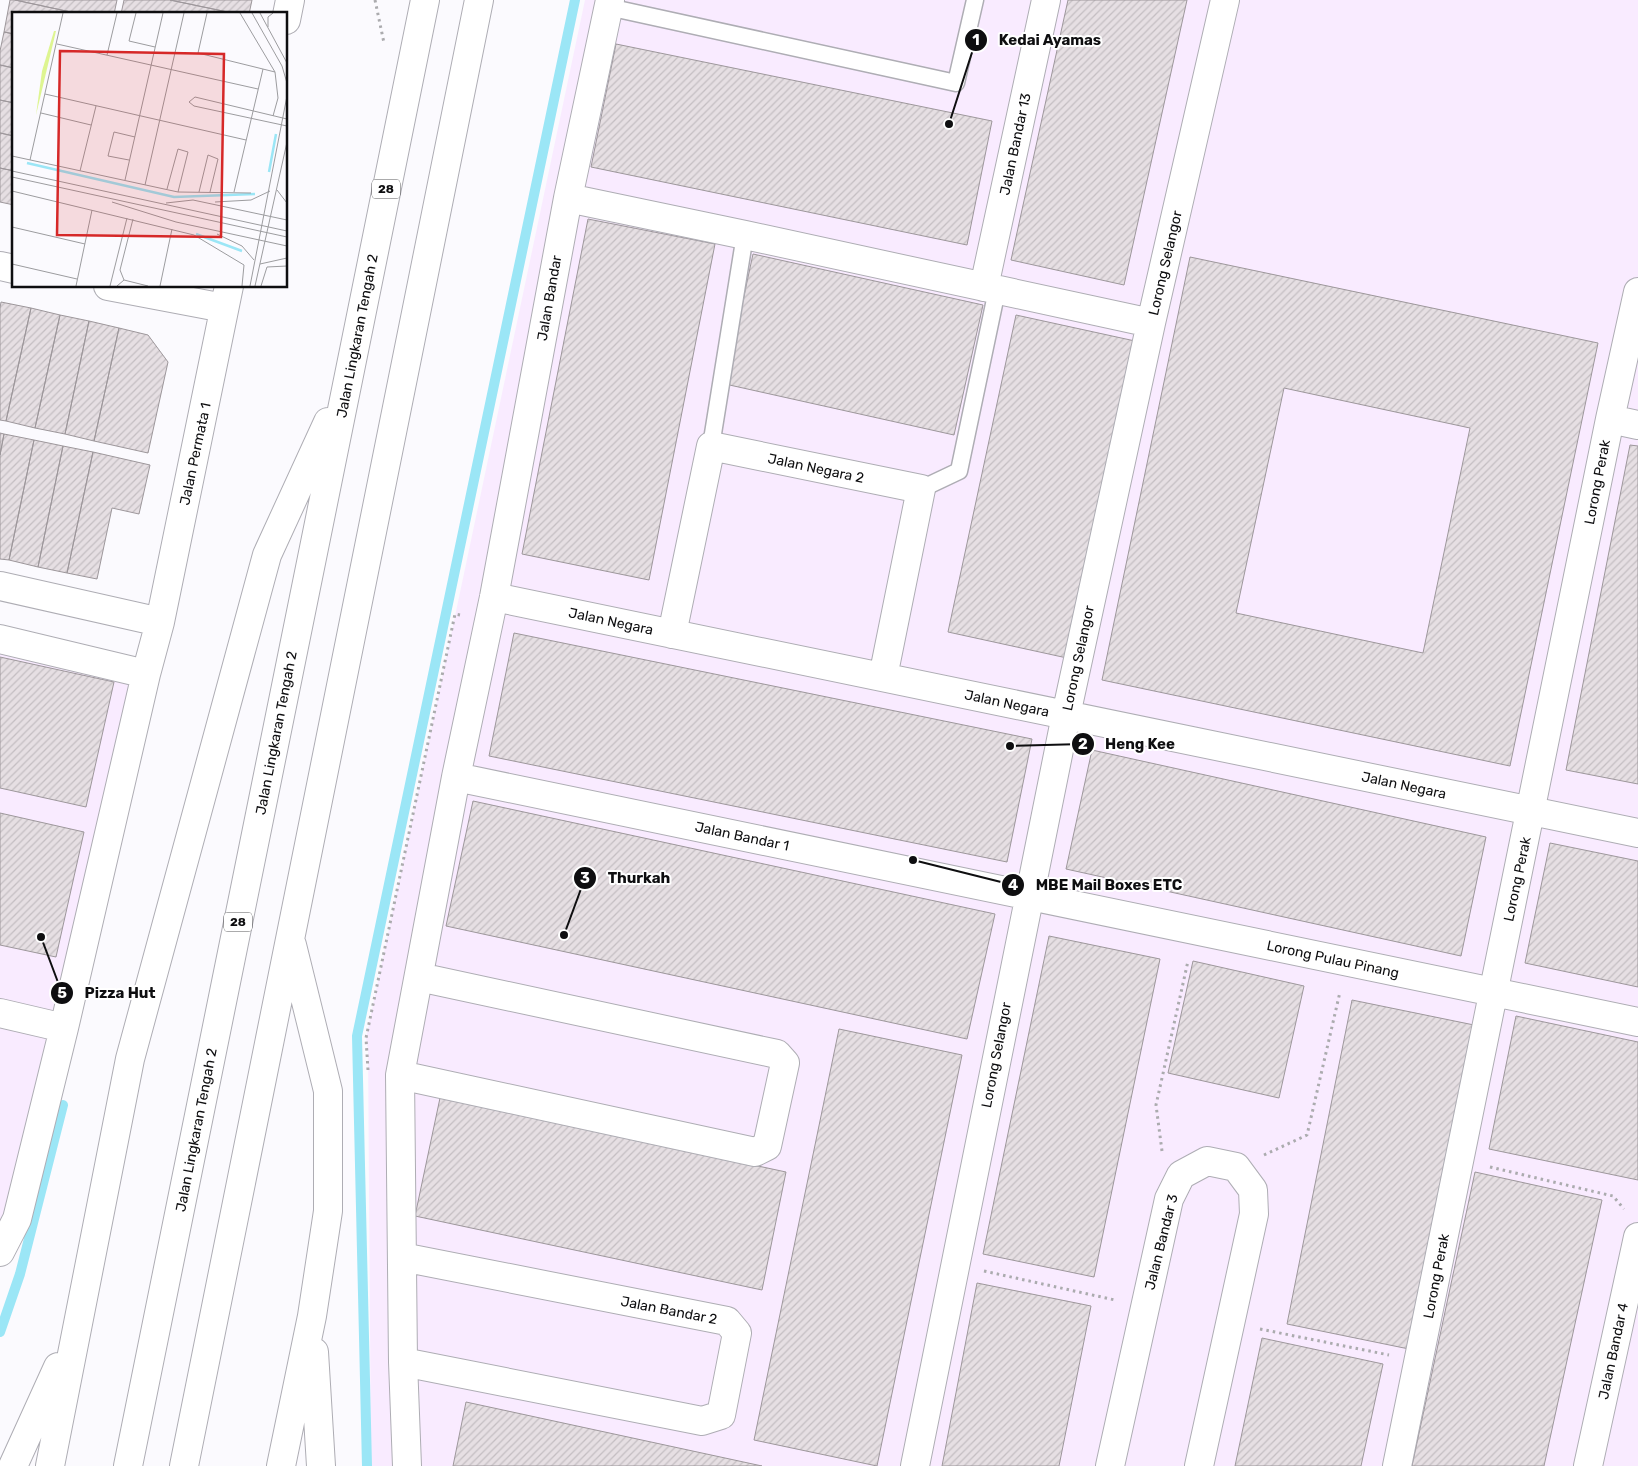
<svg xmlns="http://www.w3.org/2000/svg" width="1638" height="1466" viewBox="0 0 1638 1466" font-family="Rubik,sans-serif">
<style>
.commercial{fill:#f9ebff}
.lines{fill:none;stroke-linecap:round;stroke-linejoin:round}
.stream{stroke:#9be6f6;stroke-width:10}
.building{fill:url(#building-hatch);stroke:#9d979b;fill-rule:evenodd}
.lane-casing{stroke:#aeadb4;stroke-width:19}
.street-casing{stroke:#aeadb4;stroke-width:30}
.highway-casing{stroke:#aeadb4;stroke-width:30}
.path{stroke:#ababae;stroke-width:3;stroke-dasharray:2.5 4;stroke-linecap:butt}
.lane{stroke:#fff;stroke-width:16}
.street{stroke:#fff;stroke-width:28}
.highway{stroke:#fff;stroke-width:28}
.labels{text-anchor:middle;stroke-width:4;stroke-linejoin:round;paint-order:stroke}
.shield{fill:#fff;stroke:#565658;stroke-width:1}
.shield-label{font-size:12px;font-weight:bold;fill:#0e0e10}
.street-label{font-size:14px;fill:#0e0e10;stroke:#fff}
.inset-river{fill:none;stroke:#9be6f6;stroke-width:2.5}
.inset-road{fill:none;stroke:#9c9c9f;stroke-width:1}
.view{fill:#d62828;fill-opacity:0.15;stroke:#d62828;stroke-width:2.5}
.inset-edge{fill:none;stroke:#0e0e10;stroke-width:2.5}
.leader{fill:none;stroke:#0e0e10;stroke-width:2}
.callout-dot{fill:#0e0e10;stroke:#fff;stroke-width:2}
.mark-label{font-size:15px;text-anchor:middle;font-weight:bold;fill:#fff}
.callout-label{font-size:15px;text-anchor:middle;font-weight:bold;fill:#0e0e10;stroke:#fff;stroke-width:4;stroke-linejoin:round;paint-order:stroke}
</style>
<defs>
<pattern id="building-hatch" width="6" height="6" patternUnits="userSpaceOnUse" patternTransform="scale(1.25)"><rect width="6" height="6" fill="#e6dfe3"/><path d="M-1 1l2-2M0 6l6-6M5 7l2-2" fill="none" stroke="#c4bec2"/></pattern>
</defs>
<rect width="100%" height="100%" fill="#fbfafe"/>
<path class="commercial" d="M 585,0 L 1638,0 L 1638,1466 L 371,1466 L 368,1050 L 366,1038 Z
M 0,651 L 131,682 L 4,1216 L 0,1224 Z"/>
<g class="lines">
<path class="stream" d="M 0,1332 L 20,1274 L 63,1105
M 367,1466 L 357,1036 L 575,0"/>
</g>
<path class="building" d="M 10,0 L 15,0 L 80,14 L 14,14 L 14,34 L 4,32 Z
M 15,0 L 117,0 L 114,14 L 80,14 Z
M 124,0 L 170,0 L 237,14 L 121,14 Z
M 170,0 L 252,0 L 249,14 L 237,14 Z
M 1068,0 L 1187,0 L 1124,285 L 1011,260 Z
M 4,32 L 14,34 L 14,68 L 0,65 L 0,51 Z
M 616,44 L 992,121 L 967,245 L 591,167 Z
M 0,65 L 14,68 L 14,103 L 0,100 Z
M 0,100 L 14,103 L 14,136 L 0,133 Z
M 0,133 L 14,136 L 14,171 L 0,168 Z
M 0,168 L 14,171 L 14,205 L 0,202 Z
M 588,219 L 715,244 L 649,580 L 522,554 Z
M 753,254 L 983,305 L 954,435 L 725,384 Z
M 1190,257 L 1598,343 L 1510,766 L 1102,680 ZM 1284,388 L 1470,428 L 1423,653 L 1236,613 Z
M 1,302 L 31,308 L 6,421 L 0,420 L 0,308 Z
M 31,308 L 60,315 L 35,428 L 6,421 Z
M 60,315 L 89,321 L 65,434 L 35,428 Z
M 1016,315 L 1135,341 L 1067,658 L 948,632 Z
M 89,321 L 119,328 L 94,441 L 65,434 Z
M 119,328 L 148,335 L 168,362 L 148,453 L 94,441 Z
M 0,433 L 4,434 L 0,455 Z
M 4,434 L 34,440 L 9,560 L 0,559 L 0,455 Z
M 34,440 L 63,446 L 38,567 L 9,560 Z
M 1630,445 L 1638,446 L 1638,784 L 1566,770 Z
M 63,446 L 93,452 L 67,573 L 38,567 Z
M 93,452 L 150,465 L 139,514 L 112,508 L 97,579 L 67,573 Z
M 514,633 L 1032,739 L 1007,862 L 489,756 Z
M 0,657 L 114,682 L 86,807 L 0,788 Z
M 1092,750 L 1486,837 L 1461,956 L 1066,869 Z
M 473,801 L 995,914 L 967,1039 L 446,926 Z
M 0,813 L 84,832 L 56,957 L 0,945 Z
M 1550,843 L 1638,861 L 1638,987 L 1525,963 Z
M 1049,936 L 1160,959 L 1094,1277 L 983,1254 Z
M 1193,961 L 1304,986 L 1279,1098 L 1168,1073 Z
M 1352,1000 L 1474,1025 L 1409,1349 L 1287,1324 Z
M 1516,1016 L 1638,1042 L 1638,1180 L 1489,1149 Z
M 839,1029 L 962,1055 L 877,1466 L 754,1440 Z
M 440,1098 L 786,1172 L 762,1290 L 415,1216 Z
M 1475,1172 L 1602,1200 L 1544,1466 L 1412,1466 Z
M 977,1283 L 1091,1306 L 1059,1466 L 942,1466 Z
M 1262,1338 L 1383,1364 L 1361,1466 L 1235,1466 Z
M 466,1402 L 762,1466 L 453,1466 Z"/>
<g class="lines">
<g class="lane-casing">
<path id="lane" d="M 608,7 L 956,83 L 975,0
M 711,446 L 745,235
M 921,489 L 959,471 L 997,290"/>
</g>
<g class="street-casing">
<path id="street" d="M 286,20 L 290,0
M 568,198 L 745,235 L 1151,323
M 0,266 L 14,269
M 108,286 L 224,308
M 984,287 L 1046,0
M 1610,419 L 1638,425
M 0,586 L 160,622
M 494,597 L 1638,833
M 672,634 L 711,446 L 921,489 L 883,677
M 0,639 L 146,674
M 456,777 L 1638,1022
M 0,1013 L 64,1028
M 400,1075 L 755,1152 L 767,1146 L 785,1063 L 777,1054 L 419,977
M 0,1252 L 17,1219 L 64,1028 L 146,674 L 160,622 L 229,286
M 402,1257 L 727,1321 L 737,1333 L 721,1415 L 702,1421 L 403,1362
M 407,1466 L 403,1362 L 400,1075 L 456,777 L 494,597 L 568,198 L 610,0
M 915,1466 L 1066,715 L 1151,323 L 1225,0
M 1110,1466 L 1169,1199 L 1181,1175 L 1207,1161 L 1236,1167 L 1253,1190 L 1254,1214 L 1199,1466
M 1397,1466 L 1610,419 L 1638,292
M 1588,1466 L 1638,1237"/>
</g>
<g class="highway-casing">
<path id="highway" d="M 314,1352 L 321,1466
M 13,1466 L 58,1367
M 50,1466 L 130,1059 L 267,555 L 328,422
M 128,1466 L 425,0
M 184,1466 L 479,0
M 281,1466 L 312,1316 L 328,1211 L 328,1091 L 292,945"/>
</g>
<path class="path" d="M 375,0 L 384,43
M 368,1070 L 366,1038 L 455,614 L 460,615
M 1162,1151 L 1156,1105 L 1188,961
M 1264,1155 L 1307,1135 L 1340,992
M 1490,1167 L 1613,1196 L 1624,1209
M 984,1271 L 1115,1300
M 1260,1329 L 1389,1355"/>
<use href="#lane" class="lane"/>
<use href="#street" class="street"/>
<use href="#highway" class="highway"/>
</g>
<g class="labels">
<g class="shield">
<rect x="372" y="179.5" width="28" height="19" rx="4"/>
<rect x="224" y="912.5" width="28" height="19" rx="4"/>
</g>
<g class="shield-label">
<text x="386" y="193">28</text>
<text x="238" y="926">28</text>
</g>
<g class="street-label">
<text transform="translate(1015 144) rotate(-78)" y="5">Jalan Bandar 13</text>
<text transform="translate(1165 263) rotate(-77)" y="5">Lorong Selangor</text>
<text transform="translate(549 298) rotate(-80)" y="5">Jalan Bandar</text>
<text transform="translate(357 336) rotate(-79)" y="5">Jalan Lingkaran Tengah 2</text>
<text transform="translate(195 454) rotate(-78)" y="5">Jalan Permata 1</text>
<text transform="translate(816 468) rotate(12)" y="5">Jalan Negara 2</text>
<text transform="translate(1597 482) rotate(-79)" y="5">Lorong Perak</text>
<text transform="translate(611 621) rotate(12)" y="5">Jalan Negara</text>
<text transform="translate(1078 658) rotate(-78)" y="5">Lorong Selangor</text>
<text transform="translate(1007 703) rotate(12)" y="5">Jalan Negara</text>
<text transform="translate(276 733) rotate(-79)" y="5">Jalan Lingkaran Tengah 2</text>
<text transform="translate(1404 785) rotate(12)" y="5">Jalan Negara</text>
<text transform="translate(742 836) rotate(12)" y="5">Jalan Bandar 1</text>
<text transform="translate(1517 879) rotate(-78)" y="5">Lorong Perak</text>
<text transform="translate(1333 959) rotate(12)" y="5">Lorong Pulau Pinang</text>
<text transform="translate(996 1055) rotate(-79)" y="5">Lorong Selangor</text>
<text transform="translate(196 1130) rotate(-79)" y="5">Jalan Lingkaran Tengah 2</text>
<text transform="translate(1161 1242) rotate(-76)" y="5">Jalan Bandar 3</text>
<text transform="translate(1436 1276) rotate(-79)" y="5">Lorong Perak</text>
<text transform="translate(669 1310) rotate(11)" y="5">Jalan Bandar 2</text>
<text transform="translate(1613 1351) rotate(-78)" y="5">Jalan Bandar 4</text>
</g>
</g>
<g transform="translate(12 12)">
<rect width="275" height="275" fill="#fbfafe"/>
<path d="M 42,19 L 44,19 L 24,103 L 30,59 Z" fill="#def591"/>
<path class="inset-river" d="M 15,151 L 162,185 L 243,182M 257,160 L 264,122M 184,222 L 230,239"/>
<path class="inset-road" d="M 124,1 L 117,29 L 143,35M 195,1 L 186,41 L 263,60M 228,1 L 263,60 L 266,86 L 261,104M 240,1 L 270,54 L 275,71M 248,1 L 275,51M 256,15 L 256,5 L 261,1M 45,32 L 246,77M 95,43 L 105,1M 33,82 L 234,128M 29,101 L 79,113M 275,107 L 183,85 L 177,90 L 182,94 L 275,114M 0,144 L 166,180 L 239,181M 18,148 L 51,1M 117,148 L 96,144 L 102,120 L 123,125M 0,159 L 275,219M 68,159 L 84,94M 0,165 L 275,225M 113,168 L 151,1M 133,173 L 172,1M 155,177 L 166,137 L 176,140 L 166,180M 265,178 L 275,191M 0,179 L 182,223 L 232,253 L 230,274M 187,180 L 196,143 L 206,147 L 198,180M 222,180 L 251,57M 100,190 L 164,210 L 275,234M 203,190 L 239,188 L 258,179M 154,191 L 181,188 L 275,208M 0,215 L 73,232M 205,222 L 230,234 L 242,248M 0,252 L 65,267M 248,252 L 275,246M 112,268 L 108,258 L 121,207M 64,274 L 80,198M 98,274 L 115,206M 105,274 L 112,268 L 136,274M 148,274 L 160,217M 238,274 L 275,84M 243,274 L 275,130M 249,274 L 255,255 L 275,254"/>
<path class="view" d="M 48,39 L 212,42 L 209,225 L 45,223 Z"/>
<rect width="275" height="275" class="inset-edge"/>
</g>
<path class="leader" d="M949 124L976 40M1010 746L1083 744M564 935L585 878M913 860L1013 885M41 937L62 993"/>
<g class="callout-dot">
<circle cx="949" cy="124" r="5"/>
<circle cx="1010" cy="746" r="5"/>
<circle cx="564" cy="935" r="5"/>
<circle cx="913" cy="860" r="5"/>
<circle cx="41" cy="937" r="5"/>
<circle cx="976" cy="40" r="12"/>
<circle cx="1083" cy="744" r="12"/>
<circle cx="585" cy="878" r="12"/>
<circle cx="1013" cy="885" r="12"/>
<circle cx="62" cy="993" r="12"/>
</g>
<g class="mark-label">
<text x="976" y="45">1</text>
<text x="1083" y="749">2</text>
<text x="585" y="883">3</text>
<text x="1013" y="890">4</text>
<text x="62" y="998">5</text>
</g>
<g class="callout-label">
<text x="1050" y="45">Kedai Ayamas</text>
<text x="1140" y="749">Heng Kee</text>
<text x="639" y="883">Thurkah</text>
<text x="1109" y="890">MBE Mail Boxes ETC</text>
<text x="120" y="998">Pizza Hut</text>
</g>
</svg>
